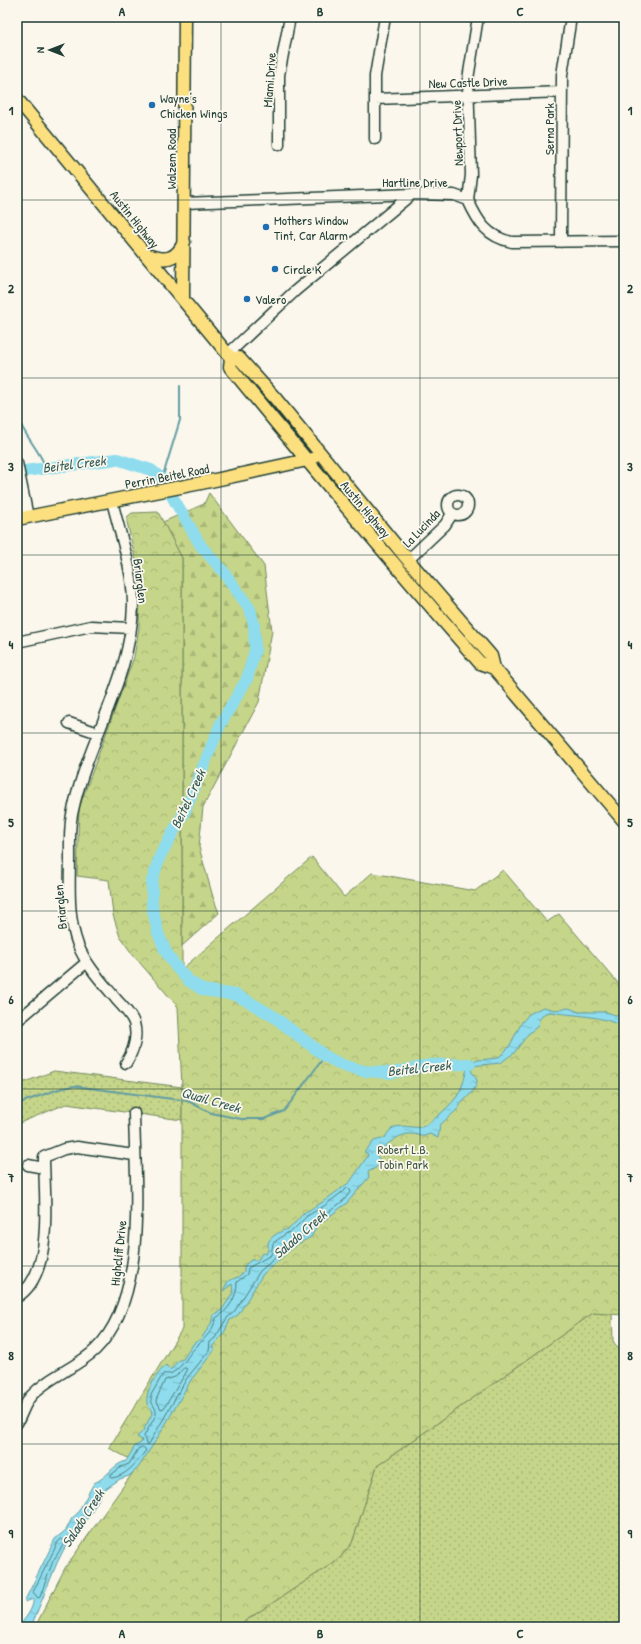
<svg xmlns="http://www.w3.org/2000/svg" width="641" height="1644" viewBox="0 0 641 1644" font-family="'Patrick Hand',sans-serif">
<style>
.grass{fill:url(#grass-dots);stroke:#72895e}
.forest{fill:url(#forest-firs);stroke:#72895e}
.park{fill:url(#park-crowns);stroke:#72895e}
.water{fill:url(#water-ripples);stroke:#629ca3}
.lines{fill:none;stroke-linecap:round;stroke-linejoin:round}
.shore{stroke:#4b7d7e;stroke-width:1}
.stream{stroke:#629ca3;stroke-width:2}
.river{stroke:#8edced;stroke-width:12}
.minor-casing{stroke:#1f3d34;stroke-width:13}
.major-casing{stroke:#1f3d34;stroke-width:15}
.minor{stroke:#fbf7ec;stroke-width:10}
.major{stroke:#fce080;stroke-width:12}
.grid{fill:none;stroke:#1f3d34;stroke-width:1;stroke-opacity:0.55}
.poi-dot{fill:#1f6fb2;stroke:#fbf7ec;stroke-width:1.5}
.labels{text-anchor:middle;stroke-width:3.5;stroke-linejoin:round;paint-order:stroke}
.street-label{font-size:13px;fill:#1f3d34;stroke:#fbf7ec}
.poi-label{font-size:13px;fill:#1f3d34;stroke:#fbf7ec;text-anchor:start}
.park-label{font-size:13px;fill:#405b45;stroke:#fbf7ec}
.water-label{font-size:14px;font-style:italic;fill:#355d59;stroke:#fbf7ec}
.neatline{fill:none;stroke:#1f3d34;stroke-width:1.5}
.grid-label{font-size:13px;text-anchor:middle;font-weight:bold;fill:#1f3d34}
</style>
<defs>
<pattern id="grass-dots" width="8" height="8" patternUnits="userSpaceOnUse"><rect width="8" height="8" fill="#c5d589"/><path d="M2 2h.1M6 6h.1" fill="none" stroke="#a9b877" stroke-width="1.8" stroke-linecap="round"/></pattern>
<pattern id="forest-firs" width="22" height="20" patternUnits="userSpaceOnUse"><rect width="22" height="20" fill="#c5d589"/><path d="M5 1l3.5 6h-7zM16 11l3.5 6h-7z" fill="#a9b877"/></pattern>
<pattern id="park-crowns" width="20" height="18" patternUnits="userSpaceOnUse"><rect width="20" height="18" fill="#c5d589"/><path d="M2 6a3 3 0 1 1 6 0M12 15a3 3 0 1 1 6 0" fill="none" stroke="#a9b877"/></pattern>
<pattern id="water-ripples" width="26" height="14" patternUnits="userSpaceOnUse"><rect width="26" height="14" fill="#8edced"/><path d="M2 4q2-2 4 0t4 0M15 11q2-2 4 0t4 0" fill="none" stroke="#7abecc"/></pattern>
</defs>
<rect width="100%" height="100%" fill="#fbf7ec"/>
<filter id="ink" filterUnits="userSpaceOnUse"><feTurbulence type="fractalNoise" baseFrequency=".025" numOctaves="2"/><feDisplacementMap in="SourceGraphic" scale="8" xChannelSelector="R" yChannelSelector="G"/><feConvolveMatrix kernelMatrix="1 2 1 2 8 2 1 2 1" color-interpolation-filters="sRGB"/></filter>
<g filter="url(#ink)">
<path class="grass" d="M 54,1071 L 182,1087 L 182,1120 L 66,1104 L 17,1124 L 17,1085 Z
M 593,1313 L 612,1313 L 613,1341 L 624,1357 L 624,1620 L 608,1627 L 236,1627 L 339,1559 L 352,1543 L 377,1466 Z"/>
<path class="forest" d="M 209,493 L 264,566 L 272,631 L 259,702 L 203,807 L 199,847 L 213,897 L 219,913 L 182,946 L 182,558 L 163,522 L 204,504 Z"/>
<path class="park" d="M 158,512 L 182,558 L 182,969 L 312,857 L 344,897 L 372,873 L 475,891 L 503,870 L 547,922 L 559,914 L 624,990 L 624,1315 L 593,1313 L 377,1466 L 352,1543 L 339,1559 L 236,1627 L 35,1627 L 65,1568 L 139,1464 L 109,1448 L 182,1329 L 182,1087 L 178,1007 L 133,955 L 120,937 L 113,915 L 109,880 L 77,876 L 79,808 L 134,657 L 139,628 L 140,579 L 127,522 L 127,517 L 132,513 Z"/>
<path class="water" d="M 543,1007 L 555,1010 L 569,1008 L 579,1012 L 606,1012 L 624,1018 L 624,1027 C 602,1015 574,1016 550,1012 L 545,1013 L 539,1020 L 538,1026 L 528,1034 L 514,1053 L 500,1063 L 471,1066 C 470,1073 476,1075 477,1081 C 478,1088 464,1101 459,1105 L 459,1108 L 440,1125 L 438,1138 L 430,1134 C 418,1139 422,1134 412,1134 C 398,1133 385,1146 376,1155 L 381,1161 L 377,1167 L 368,1172 L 369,1177 L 347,1203 L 317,1226 L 311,1237 L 296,1245 L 263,1274 L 238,1315 L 230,1320 L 224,1333 L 212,1347 L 215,1348 L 213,1352 L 191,1380 L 160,1434 L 138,1468 L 129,1476 L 120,1479 L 104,1490 L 87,1519 L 64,1549 L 57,1563 L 31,1627 L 17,1627 C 24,1622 35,1606 33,1599 L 25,1602 L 25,1600 L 55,1539 L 66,1530 L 72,1518 L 77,1514 L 94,1483 C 107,1478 113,1464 126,1461 L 135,1446 L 141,1443 L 142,1440 L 137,1437 L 143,1431 L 152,1414 C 152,1409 148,1407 147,1403 C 145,1391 157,1373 166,1365 L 170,1370 L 178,1361 L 183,1359 L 194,1343 L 201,1339 L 211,1324 L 213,1315 L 221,1311 L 233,1293 L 232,1284 L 223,1291 L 228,1281 L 238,1277 L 244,1272 L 244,1266 L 251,1260 L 258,1260 L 262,1253 L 266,1254 C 269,1249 268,1248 268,1244 C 268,1237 284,1229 289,1229 L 304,1213 L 321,1203 L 350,1182 L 367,1157 L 368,1154 L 364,1152 L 374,1141 L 385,1138 C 394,1116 414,1133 426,1125 C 435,1119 454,1103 459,1093 C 464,1084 466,1071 469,1061 L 498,1058 L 509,1047 L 522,1022 L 529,1014 Z"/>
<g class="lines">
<path class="shore" d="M 348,1188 L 351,1191 L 344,1200 L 315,1223 L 308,1234 L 294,1242 L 260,1271 L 234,1312 L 227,1318 L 215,1338 L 210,1342 L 209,1351 L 187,1378 L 149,1444 L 146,1444 L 144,1436 L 156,1415 L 156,1410 L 151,1401 L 151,1395 L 163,1374 C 166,1373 169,1375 172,1373 C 183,1367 188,1354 197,1346 C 206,1337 213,1331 216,1318 C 229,1310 237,1297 237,1282 L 247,1274 L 248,1268 L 271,1255 L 273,1243 L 287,1233 L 292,1231 L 307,1216 L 324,1206 Z
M 184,1368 L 186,1368 L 187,1371 L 164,1408 L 161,1409 L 156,1400 L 165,1380 L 175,1377 Z
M 143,1447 L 146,1450 C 138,1461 126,1477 111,1478 L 111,1475 L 121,1467 L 129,1464 L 138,1449 Z
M 62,1539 L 65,1542 L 53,1561 L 40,1597 L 38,1598 L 33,1592 L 58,1542 Z"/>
<path class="stream" d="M 17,416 C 24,436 39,449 46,468
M 162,479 L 180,420 L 180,386
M 17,1104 L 59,1089 L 74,1086 L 188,1101 L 211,1113 L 241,1119 L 264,1119 L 284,1111 L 325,1056"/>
<path class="river" d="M 24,471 L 117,459 L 151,470 L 162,479 L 201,546 L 223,571 L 250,609 L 254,625 L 255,650 L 247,679 L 221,723 L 185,811 L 160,856 L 152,881 L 152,906 L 158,933 L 166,952 L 176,967 L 189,981 L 203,990 L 236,995 L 251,1003 L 273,1016 L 325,1056 L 342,1065 L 364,1071 L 392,1073 L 429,1065 L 470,1064"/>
<g class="minor-casing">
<path id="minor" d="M 375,99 L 562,92
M 375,139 L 375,76 L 385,17
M 279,145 L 279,75 L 290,17
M 468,200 L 471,175 L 468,79 L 478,17
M 184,203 L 412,194 L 454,195 L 468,200 C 478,222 487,237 512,242 L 624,241
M 561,242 L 562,75 L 571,17
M 228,354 L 295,291 L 412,194
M 17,463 L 28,517
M448 505a10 10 0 1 1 20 0a10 10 0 1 1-20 0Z
M 112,501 C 120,534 133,570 133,604 C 132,677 88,740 73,810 C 69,825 70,840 70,855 C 70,884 67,916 78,945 C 86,965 102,982 116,999 C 122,1006 131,1014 134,1023 C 138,1037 133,1052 126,1063
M 408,560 L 445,525 L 452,514
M 17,642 L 91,626 L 130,628
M 69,723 L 98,733
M 17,1021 L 87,962
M 28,1165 L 44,1168
M 17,1297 C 55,1274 44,1195 44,1157 L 64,1149 L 77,1147 L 134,1155
M 17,1423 C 22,1414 25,1403 31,1396 C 48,1377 76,1368 95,1350 C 149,1298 135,1183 134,1113"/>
</g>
<g class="major-casing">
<path id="major" d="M 17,99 L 231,358 L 230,367 C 312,467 395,566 480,663 L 494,668
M 147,255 C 164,261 176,261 184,242
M 183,300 L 185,17
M 231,358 L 239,358 L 275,398 L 403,554 L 491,656 L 494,668 L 624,821
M 17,519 L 201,483 L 312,459"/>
</g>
<use href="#minor" class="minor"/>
<use href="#major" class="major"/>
</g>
</g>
<path class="grid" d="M 221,17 L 221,1627M 420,17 L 420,1627M 17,200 L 624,200M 17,378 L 624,378M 17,555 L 624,555M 17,733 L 624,733M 17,911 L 624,911M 17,1089 L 624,1089M 17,1266 L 624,1266M 17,1444 L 624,1444"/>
<g class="poi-dot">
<circle cx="152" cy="105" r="4"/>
<circle cx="266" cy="227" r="4"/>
<circle cx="275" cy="269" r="4"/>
<circle cx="247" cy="299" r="4"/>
</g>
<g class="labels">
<g class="street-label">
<text transform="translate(269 80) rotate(-86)" y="5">Miami Drive</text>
<text transform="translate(468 82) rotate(-2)" y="5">New Castle Drive</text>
<text transform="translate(549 129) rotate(-90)" y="5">Serna Park</text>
<text transform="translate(457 133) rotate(-92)" y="5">Newport Drive</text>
<text transform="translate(171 159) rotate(-90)" y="5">Walzem Road</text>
<text x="415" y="187">Hartline Drive</text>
<text transform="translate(135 219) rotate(51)" y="5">Austin Highway</text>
<text transform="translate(167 476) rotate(-11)" y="5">Perrin Beitel Road</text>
<text transform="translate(366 509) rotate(50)" y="5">Austin Highway</text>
<text transform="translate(421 528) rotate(-46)" y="5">La Lucinda</text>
<text transform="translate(141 581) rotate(83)" y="5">Briarglen</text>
<text transform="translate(60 907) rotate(-95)" y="5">Briarglen</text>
<text transform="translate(118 1253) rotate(-84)" y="5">Highcliff Drive</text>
</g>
<g class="poi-label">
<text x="160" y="103">Wayne's<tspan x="160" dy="15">Chicken Wings</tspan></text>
<text x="274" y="225">Mothers Window<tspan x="274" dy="15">Tint, Car Alarm</tspan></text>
<text x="283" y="274">Circle K</text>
<text x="255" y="304">Valero</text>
</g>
<g class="park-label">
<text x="403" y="1154">Robert L.B.<tspan x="403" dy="15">Tobin Park</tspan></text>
</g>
<g class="water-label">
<text transform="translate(74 464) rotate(-7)" y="5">Beitel Creek</text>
<text transform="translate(188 799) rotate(-65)" y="5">Beitel Creek</text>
<text transform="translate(419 1068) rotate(-6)" y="5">Beitel Creek</text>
<text transform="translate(211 1100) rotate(16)" y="5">Quail Creek</text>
<text transform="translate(300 1234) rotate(-41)" y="5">Salado Creek</text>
<text transform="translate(83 1518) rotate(-57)" y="5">Salado Creek</text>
</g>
</g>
<rect width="641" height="1644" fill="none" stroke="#fbf7ec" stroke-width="44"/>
<g transform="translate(50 50) rotate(270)" stroke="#fbf7ec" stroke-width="3" paint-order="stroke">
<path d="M0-3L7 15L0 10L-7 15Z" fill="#1f3d34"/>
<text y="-6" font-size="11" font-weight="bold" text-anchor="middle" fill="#1f3d34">N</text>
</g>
<rect x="22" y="22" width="597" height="1600" class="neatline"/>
<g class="grid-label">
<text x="122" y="16">A</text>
<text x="320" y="16">B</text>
<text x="520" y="16">C</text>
<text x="11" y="115">1</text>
<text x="630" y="115">1</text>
<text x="11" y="293">2</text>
<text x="630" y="293">2</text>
<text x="11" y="471">3</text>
<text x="630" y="471">3</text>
<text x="11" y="649">4</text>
<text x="630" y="649">4</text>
<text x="11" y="827">5</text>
<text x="630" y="827">5</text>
<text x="11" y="1004">6</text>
<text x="630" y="1004">6</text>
<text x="11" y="1182">7</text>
<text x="630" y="1182">7</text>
<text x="11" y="1360">8</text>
<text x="630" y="1360">8</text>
<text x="11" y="1538">9</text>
<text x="630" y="1538">9</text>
<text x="122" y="1638">A</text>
<text x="320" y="1638">B</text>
<text x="520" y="1638">C</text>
</g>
</svg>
